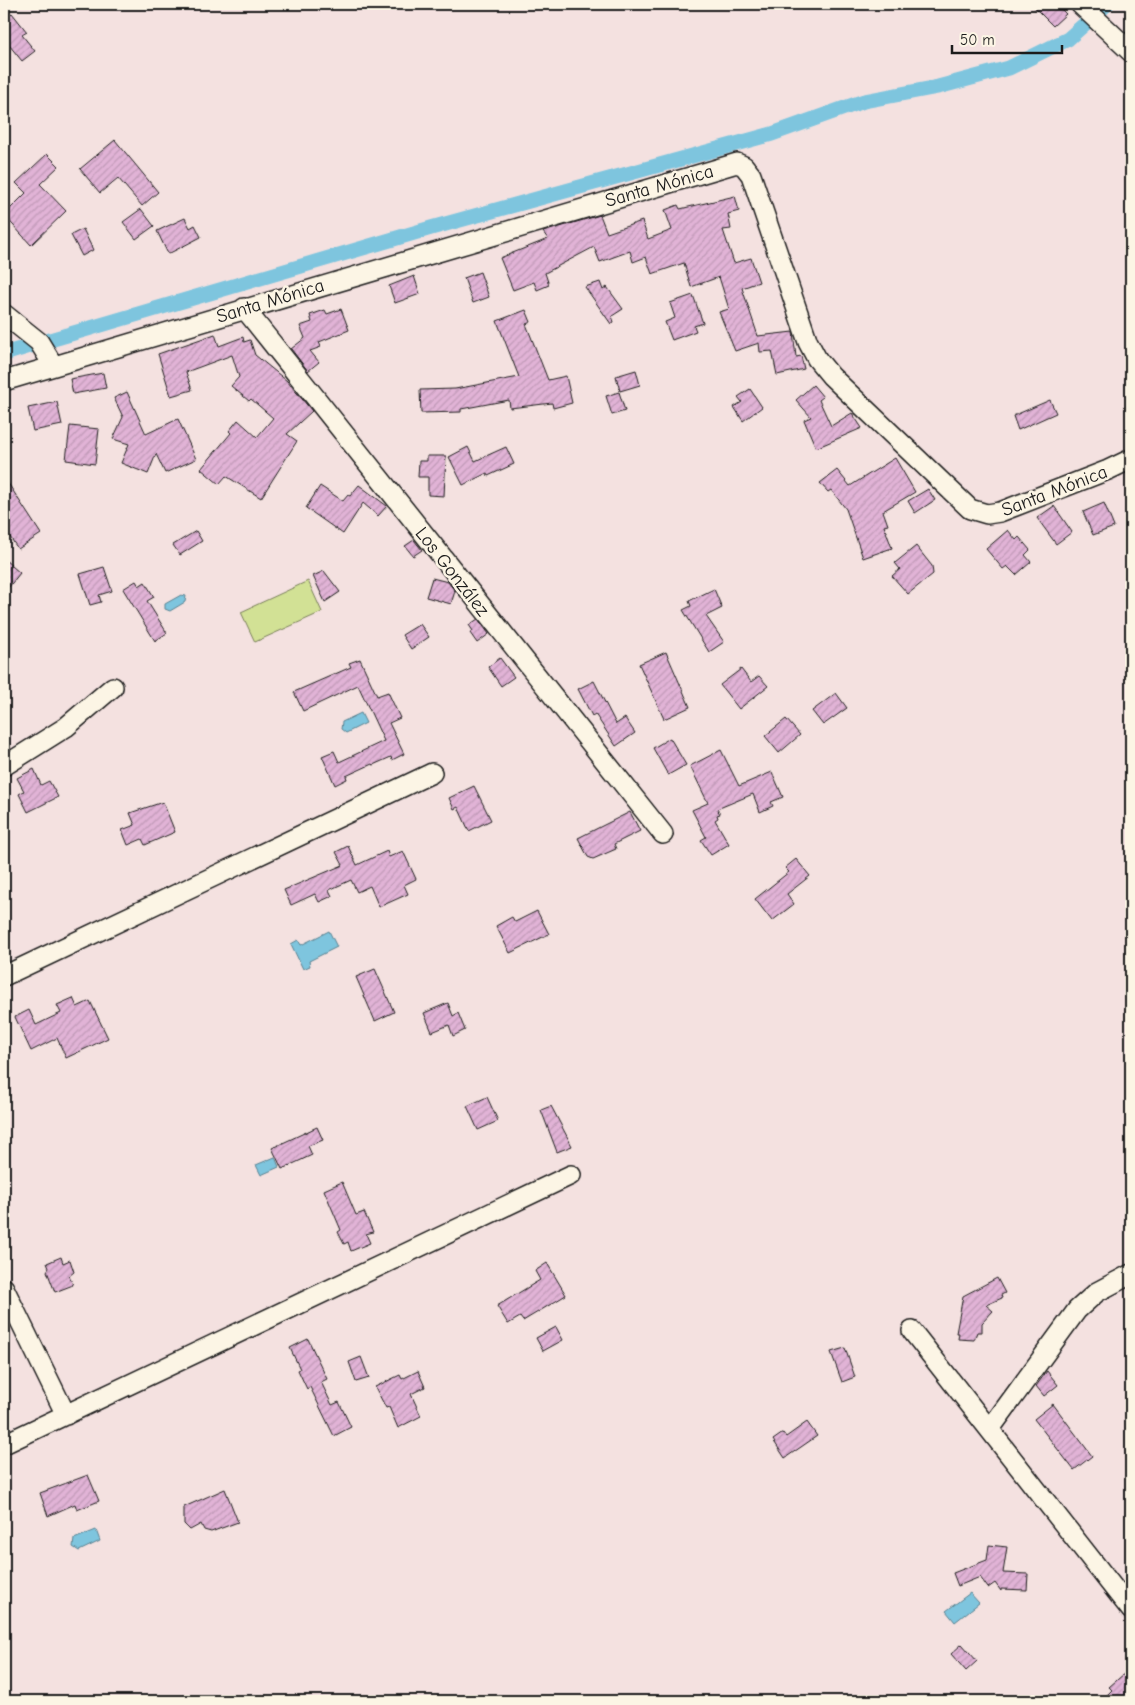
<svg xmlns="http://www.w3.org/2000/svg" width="1135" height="1705" viewBox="0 0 1135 1705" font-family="'Comic Neue',sans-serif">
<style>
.pitch{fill:#d2e195;stroke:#777e58}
.water{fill:#7ec5de;stroke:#578190}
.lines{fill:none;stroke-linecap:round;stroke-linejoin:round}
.canal{stroke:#7ec5de;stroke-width:15}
.building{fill:url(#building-hatch);stroke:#1c1c1c}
.minor-casing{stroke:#1c1c1c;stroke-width:22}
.minor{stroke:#fcf5e5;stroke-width:19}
.labels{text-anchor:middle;stroke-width:5;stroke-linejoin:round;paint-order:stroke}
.street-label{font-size:19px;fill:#1c1c1c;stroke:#fcf5e5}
</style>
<defs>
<pattern id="building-hatch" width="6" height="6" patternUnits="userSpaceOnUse" patternTransform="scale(1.25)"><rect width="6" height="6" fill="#e1b3d6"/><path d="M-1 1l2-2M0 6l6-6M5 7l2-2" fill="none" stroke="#c099b7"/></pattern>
</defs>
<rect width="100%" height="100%" fill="#f4e1e0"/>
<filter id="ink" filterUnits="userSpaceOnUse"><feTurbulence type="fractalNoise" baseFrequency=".02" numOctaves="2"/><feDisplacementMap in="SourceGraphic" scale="10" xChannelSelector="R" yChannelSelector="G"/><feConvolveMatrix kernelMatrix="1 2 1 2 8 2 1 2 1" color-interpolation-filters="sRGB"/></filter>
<g filter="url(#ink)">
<path class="pitch" d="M 308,581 L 322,612 L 255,642 L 241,612 Z"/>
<path class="water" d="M 181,595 L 186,596 L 185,602 L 170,611 L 165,609 L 165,604 Z
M 361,713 L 366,723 L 346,733 L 341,729 L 342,722 Z
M 329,931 L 337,947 L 309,961 L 310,966 L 303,969 L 291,944 L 298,940 L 301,945 Z
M 275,1157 L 279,1167 L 261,1175 L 256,1165 Z
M 96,1530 L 100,1541 L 79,1551 L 73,1547 L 74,1539 Z
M 970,1593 L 979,1603 L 955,1622 L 946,1611 Z"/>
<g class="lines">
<path class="canal" d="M 50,340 L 431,228 L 772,134 L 864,101 L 938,87 L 1009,68 L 1068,39 L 1107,4
M 4,354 L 33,345"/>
</g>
<path class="building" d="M 1031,4 L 1056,4 L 1066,14 L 1053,26 Z
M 12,13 L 27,32 L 22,35 L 35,51 L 22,61 L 9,45 L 4,50 L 4,20 Z
M 115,140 L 158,192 L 142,206 L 118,178 L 100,193 L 80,169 Z
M 47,154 L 59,166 L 40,184 L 66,211 L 31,245 L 4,215 L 26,193 L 16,183 Z
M 735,196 L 739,211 L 728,214 L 731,229 L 723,230 L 734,263 L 751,258 L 759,282 L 742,288 L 758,336 L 793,332 L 796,357 L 801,356 L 804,369 L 777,375 L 772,351 L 760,352 L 759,343 L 735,351 L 719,312 L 729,309 L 719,277 L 691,287 L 684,263 L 652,274 L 646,257 L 633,262 L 630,251 L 600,262 L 594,247 L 545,273 L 549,285 L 537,290 L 534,282 L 513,290 L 500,258 L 548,239 L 543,232 L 600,215 L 607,233 L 642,221 L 648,239 L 672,230 L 665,210 L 678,205 L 680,209 Z
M 141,209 L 154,226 L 136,239 L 123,222 Z
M 185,218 L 190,228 L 195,225 L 201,237 L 168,254 L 157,231 Z
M 83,229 L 93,250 L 82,256 L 71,235 Z
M 480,272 L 489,297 L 473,303 L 464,278 Z
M 414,276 L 420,294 L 395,303 L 389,286 Z
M 600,282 L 603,290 L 607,287 L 623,309 L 612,316 L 614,322 L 611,324 L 585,287 Z
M 693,295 L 703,323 L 694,326 L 696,331 L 672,340 L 665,322 L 675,318 L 670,303 Z
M 341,309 L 349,330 L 319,342 L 321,347 L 310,351 L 319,362 L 308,371 L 291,349 L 305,338 L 300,326 L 312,322 L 310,315 L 325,310 L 327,314 Z
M 526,310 L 531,322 L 526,324 L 548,380 L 566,376 L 572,403 L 553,408 L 552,403 L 510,408 L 509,400 L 461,409 L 461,412 L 421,413 L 420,390 L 455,389 L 519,377 L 497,321 Z
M 215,334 L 219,346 L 243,337 L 244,342 L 250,340 L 255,355 L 287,381 L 312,411 L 287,434 L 297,441 L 261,498 L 226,476 L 219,484 L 201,469 L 231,433 L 229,431 L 238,420 L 257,437 L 273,418 L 251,399 L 249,401 L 231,386 L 239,377 L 232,355 L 186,372 L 192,390 L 171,396 L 158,354 Z
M 636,370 L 640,385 L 620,391 L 616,376 Z
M 103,373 L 106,388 L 73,394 L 70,379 Z
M 813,385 L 823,397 L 819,400 L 831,426 L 852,413 L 862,428 L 816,448 L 804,420 L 811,417 L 796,400 Z
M 750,389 L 762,407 L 743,421 L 734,407 L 742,402 L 738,397 Z
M 127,392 L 146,434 L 178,419 L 196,459 L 165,473 L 156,454 L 148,474 L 121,463 L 129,444 L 113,439 L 123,417 L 114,398 Z
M 619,392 L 625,411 L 612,415 L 606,396 Z
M 1050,400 L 1056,413 L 1018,430 L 1013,416 Z
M 57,402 L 62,425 L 33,431 L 28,408 Z
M 70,426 L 99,429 L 95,464 L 66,460 Z
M 468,447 L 475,461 L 506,447 L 514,464 L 488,476 L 487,473 L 463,485 L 449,457 Z
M 427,456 L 446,456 L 444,496 L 428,495 L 428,477 L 418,477 L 419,461 L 427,461 Z
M 895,458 L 915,492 L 883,511 L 888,525 L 884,526 L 892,548 L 863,558 L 846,509 L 831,490 L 828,492 L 820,483 L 837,470 L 850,486 Z
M 4,477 L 41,534 L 18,549 L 4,528 Z
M 359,485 L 387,506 L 378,516 L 363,503 L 343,534 L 306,508 L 320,486 L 343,501 L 348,495 L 350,496 Z
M 928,489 L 935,500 L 915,513 L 908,501 Z
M 1104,503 L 1114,527 L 1093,535 L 1083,512 Z
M 1054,506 L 1072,532 L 1056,544 L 1037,518 Z
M 1008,530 L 1016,540 L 1019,537 L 1030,550 L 1025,555 L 1031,562 L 1016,575 L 1007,566 L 1003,569 L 986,549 Z
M 196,531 L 202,541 L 180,555 L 173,545 Z
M 414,540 L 422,550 L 413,556 L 405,546 Z
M 916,546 L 932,566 L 933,574 L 908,594 L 892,576 L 900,569 L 895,563 Z
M 4,559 L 20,573 L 4,593 Z
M 104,567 L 112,591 L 99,595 L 101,602 L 90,605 L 80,574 Z
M 324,571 L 340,592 L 325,602 L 313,576 Z
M 432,578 L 448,582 L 455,591 L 451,604 L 426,597 Z
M 136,581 L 139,586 L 145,582 L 154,597 L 147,601 L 167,633 L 155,641 L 123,589 Z
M 714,589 L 722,608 L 706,616 L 724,642 L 709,652 L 683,610 L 691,606 L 689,601 Z
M 478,619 L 489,634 L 477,643 L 470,633 L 473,631 L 469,625 Z
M 420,624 L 429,637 L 411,649 L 402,635 Z
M 666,652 L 690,707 L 664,719 L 639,664 Z
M 500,658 L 514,677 L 501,686 L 488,667 Z
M 360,659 L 377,696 L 388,692 L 400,718 L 389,723 L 404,754 L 392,760 L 391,757 L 373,765 L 372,764 L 346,776 L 347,779 L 335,785 L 322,756 L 334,751 L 339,762 L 384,741 L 358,685 L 303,711 L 294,692 L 351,667 L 349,663 Z
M 741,669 L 751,682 L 759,676 L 768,686 L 739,709 L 720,685 Z
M 594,681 L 616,724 L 625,718 L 635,733 L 616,746 L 595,714 L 592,716 L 578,689 Z
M 836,693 L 847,708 L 823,725 L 812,711 Z
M 786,719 L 800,735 L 779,753 L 765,736 Z
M 670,738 L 686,765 L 668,775 L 653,748 Z
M 721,750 L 739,786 L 772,772 L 783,797 L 771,802 L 773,806 L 760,812 L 753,794 L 717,809 L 720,814 L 717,815 L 718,818 L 715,820 L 729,844 L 711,855 L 701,840 L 706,837 L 692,810 L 708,803 L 690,766 Z
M 34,769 L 41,785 L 49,781 L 58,797 L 28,812 L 19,794 L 24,791 L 17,778 Z
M 474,786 L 491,820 L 469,831 L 458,807 L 454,809 L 449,798 Z
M 163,802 L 175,832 L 145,845 L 142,839 L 128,845 L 122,830 L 135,825 L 130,813 Z
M 630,812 L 640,831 L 614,844 L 616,849 L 593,859 L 588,857 L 578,838 Z
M 348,846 L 357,865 L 387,851 L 389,857 L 403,851 L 416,879 L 404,885 L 408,894 L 379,907 L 370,886 L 357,892 L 351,880 L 329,890 L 332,896 L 319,902 L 315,894 L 291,905 L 284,890 L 343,865 L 336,852 Z
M 796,859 L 810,876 L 787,894 L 794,904 L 772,921 L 755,899 L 789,872 L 785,868 Z
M 537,911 L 549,934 L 510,953 L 496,926 L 512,917 L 515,922 Z
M 375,969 L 394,1012 L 375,1021 L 356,977 Z
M 73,998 L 77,1007 L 90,1001 L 108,1038 L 66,1058 L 57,1038 L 31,1051 L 15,1017 L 29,1010 L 36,1025 L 61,1013 L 57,1005 Z
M 448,1003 L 453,1016 L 458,1013 L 465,1030 L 453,1036 L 449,1025 L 432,1032 L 424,1013 Z
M 487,1097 L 498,1121 L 478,1130 L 467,1106 Z
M 551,1106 L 572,1146 L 557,1152 L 541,1110 Z
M 317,1127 L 323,1140 L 308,1146 L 312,1155 L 282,1169 L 272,1148 Z
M 342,1182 L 356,1215 L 364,1212 L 373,1232 L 366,1234 L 370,1243 L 351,1251 L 348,1242 L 344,1244 L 338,1232 L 341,1230 L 324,1190 Z
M 61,1257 L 63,1263 L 70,1260 L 74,1272 L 69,1276 L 73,1285 L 55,1292 L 47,1271 L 49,1268 L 47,1263 Z
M 547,1263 L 566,1295 L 523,1321 L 520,1317 L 508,1324 L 497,1306 L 540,1280 L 535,1271 Z
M 997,1278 L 1005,1293 L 1001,1295 L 1002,1298 L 986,1305 L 993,1311 L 982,1323 L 982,1332 L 977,1332 L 974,1340 L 958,1339 L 959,1333 L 956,1333 L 963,1296 Z
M 556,1327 L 563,1340 L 543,1351 L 536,1338 Z
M 308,1339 L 327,1379 L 321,1382 L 332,1405 L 339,1402 L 351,1427 L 334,1436 L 310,1387 L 307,1389 L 298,1370 L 300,1369 L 290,1348 Z
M 845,1348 L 855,1377 L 842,1382 L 831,1352 Z
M 361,1357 L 369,1378 L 356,1382 L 349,1362 Z
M 418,1371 L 425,1387 L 411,1394 L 421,1416 L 398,1428 L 389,1407 L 386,1408 L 375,1387 L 400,1375 L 402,1379 Z
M 1047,1371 L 1058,1385 L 1044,1396 L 1036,1386 Z
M 1053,1404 L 1092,1456 L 1074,1470 L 1034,1419 Z
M 807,1422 L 817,1436 L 785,1458 L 773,1440 L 783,1433 L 786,1437 Z
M 88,1475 L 99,1501 L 77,1510 L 75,1504 L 48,1516 L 40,1493 Z
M 225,1489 L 238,1522 L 211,1532 L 204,1530 L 201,1524 L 190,1530 L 184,1524 L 184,1507 Z
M 989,1545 L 1007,1547 L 1003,1573 L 1028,1574 L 1027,1590 L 1001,1589 L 1001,1591 L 995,1583 L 988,1588 L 980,1577 L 958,1586 L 953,1573 L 987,1560 Z
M 962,1644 L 977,1661 L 966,1671 L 951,1654 Z
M 1125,1673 L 1131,1681 L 1131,1701 L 1112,1701 L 1107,1695 L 1112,1690 L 1109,1687 Z"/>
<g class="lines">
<g class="minor-casing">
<path id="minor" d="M 1080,4 L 1131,52
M 244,308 L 663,834
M 4,314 L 39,342 L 53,365
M 4,381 L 737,163 L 744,166 L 751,175 L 808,342 L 817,359 L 831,376 L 970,509 L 987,514 L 1000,512 L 1108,470 L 1131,459
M 4,766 L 66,727 L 113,687
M 4,976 L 432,773
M 4,1288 L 66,1415
M 912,1331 L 1131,1610
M 990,1429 L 1077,1310 L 1097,1292 L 1131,1274
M 4,1444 L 571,1175"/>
</g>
<use href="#minor" class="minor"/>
</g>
</g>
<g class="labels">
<g class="street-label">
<text transform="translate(659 185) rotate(-16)" y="7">Santa Mónica</text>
<text transform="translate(270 300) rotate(-17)" y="7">Santa Mónica</text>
<text transform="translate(1054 490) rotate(-21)" y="7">Santa Mónica</text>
<text transform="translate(453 571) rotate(52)" y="7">Los González</text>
</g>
</g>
<rect width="1135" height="1705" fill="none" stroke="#fcf5e5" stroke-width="20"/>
<rect x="10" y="10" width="1115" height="1685" fill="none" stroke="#1c1c1c" stroke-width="2" filter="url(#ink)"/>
<path d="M952 45v8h110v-8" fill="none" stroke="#1c1c1c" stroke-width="2.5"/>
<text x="960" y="45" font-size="15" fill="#1c1c1c" stroke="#fcf5e5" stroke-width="4" paint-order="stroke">50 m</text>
</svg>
